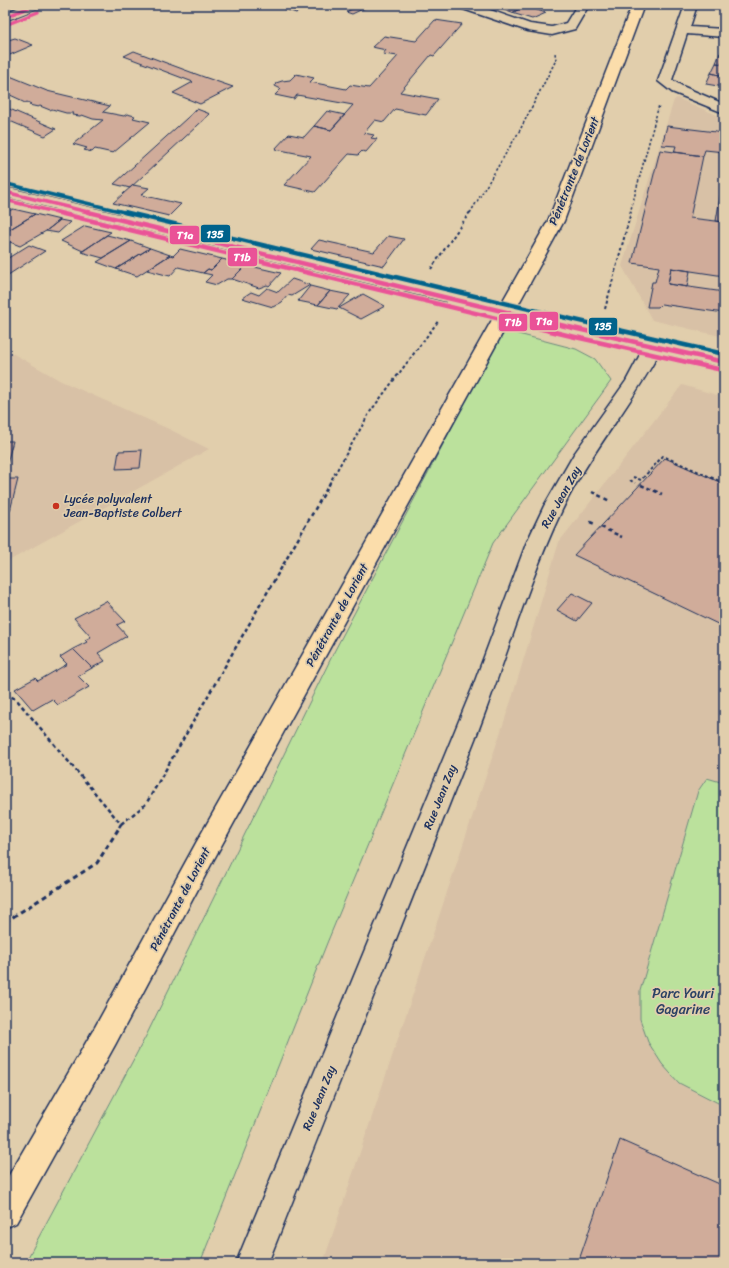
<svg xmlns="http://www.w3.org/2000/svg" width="729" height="1268" viewBox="0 0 729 1268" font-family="Sriracha,sans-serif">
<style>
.built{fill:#d8c1a6}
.green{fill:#bbe19c;stroke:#6b887d}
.building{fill:#d0ac9a;stroke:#1b2f5e}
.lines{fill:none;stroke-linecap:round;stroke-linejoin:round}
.minor-casing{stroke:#1b2f5e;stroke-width:3}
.tertiary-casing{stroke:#1b2f5e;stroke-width:3}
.secondary-casing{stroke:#1b2f5e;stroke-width:3}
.primary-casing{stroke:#1b2f5e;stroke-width:3}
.path-far3{stroke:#1b2f5e;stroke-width:1.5;stroke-dasharray:2.5 2;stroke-linecap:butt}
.path-far2{stroke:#1b2f5e;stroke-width:2;stroke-dasharray:3 2.5;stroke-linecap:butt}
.path-far1{stroke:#1b2f5e;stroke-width:2.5;stroke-dasharray:4 3;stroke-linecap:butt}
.path{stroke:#1b2f5e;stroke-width:3;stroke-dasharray:5 4;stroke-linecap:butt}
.minor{fill:#e1ceac;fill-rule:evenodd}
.tertiary{fill:#e1ceac;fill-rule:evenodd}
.secondary{fill:#e1ceac;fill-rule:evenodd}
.primary{fill:#fbddab;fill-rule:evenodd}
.tertiary-bridge-casing{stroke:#1b2f5e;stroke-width:20;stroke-linecap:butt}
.tertiary-bridge{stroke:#e1ceac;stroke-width:18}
.bus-1-far1-casing{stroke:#e1ceac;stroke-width:5.5}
.bus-1-casing{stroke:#e1ceac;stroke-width:7}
.bus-2-far1-casing{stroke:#e1ceac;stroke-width:5.5}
.bus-2-casing{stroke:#e1ceac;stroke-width:7}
.bus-3-far1-casing{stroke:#e1ceac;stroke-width:5.5}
.bus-3-casing{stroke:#e1ceac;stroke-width:7}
.bus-1-far1{stroke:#ea5297;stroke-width:3.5}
.bus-1{stroke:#ea5297;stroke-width:4.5}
.bus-2-far1{stroke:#ea5297;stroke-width:3.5}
.bus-2{stroke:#ea5297;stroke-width:4.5}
.bus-3-far1{stroke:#00628b;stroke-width:3.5}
.bus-3{stroke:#00628b;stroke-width:4.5}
.poi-dot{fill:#c8321e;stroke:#e1ceac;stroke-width:1.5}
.labels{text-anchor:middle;stroke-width:3.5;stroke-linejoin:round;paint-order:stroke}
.street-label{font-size:12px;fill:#1b2f5e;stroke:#e1ceac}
.poi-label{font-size:12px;fill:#1b2f5e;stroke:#e1ceac;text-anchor:start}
.near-park-label{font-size:14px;fill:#2b4164;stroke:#e1ceac}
.line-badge{stroke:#e1ceac;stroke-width:1.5}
.badge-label{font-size:11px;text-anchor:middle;font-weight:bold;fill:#fff}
</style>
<rect width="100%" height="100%" fill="#e1ceac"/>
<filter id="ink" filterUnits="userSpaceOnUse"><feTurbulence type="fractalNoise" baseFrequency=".025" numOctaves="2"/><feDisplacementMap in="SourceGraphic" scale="8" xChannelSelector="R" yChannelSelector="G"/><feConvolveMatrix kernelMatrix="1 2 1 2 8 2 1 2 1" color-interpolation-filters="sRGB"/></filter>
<g filter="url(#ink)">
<path class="built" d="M 677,98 L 724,118 L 724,337 L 652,320 L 622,266 L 674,100 Z
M 5,349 L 61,381 L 171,430 L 209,449 L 5,563 Z
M 682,385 L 724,397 L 724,445 L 720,450 L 724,451 L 724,783 L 707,778 L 698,791 L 640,991 L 640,1019 L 679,1083 L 724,1106 L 724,1263 L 323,1263 L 512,698 L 559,542 Z"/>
<path class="green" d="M 503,330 L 576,349 L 595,359 L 611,381 L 493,543 L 327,943 L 200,1263 L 25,1263 L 146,1036 L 335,650 Z
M 707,778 L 724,783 L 724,1106 L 679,1083 L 662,1064 L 648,1042 L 640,1019 L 640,991 L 698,791 Z"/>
<path class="building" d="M 280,5 L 290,5 L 303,9 L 296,13 L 277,6 Z
M 360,5 L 367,7 L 352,14 L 346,12 Z
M 490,5 L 526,5 L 512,13 Z
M 525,6 L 546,13 L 532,19 L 512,13 Z
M 435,20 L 462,24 L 434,56 L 431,55 L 400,92 L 438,99 L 426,115 L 395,109 L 384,122 L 375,120 L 364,133 L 374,135 L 371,138 L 377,139 L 366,152 L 362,151 L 358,155 L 349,154 L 315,192 L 284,185 L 311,156 L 275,149 L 289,134 L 304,137 L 314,126 L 331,130 L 353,105 L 297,95 L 294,99 L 275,95 L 281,89 L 275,86 L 276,83 L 282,81 L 290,80 L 296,74 L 314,78 L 310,82 L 346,89 L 350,85 L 369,88 L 398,56 L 383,54 L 386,50 L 372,47 L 384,36 L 416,41 Z
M 15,38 L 33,45 L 5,57 L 5,41 Z
M 134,51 L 204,77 L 233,87 L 200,104 L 173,93 L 193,82 L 124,56 Z
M 720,53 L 724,54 L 724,64 L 716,63 Z
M 716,63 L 724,64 L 724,76 L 711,73 Z
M 711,73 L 724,76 L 724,87 L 706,84 Z
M 5,74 L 47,91 L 110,106 L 103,112 L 124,116 L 127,114 L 135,116 L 133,118 L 150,122 L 113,153 L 95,149 L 92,152 L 84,150 L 87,148 L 73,144 L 103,120 L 93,119 L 82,115 L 80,116 L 72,115 L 73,113 L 66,113 L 52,109 L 50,110 L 40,106 L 38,107 L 29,105 L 31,104 L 27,102 L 25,103 L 19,100 L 21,100 L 8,94 L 5,95 Z
M 5,107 L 56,129 L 45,136 L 5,119 Z
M 197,109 L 210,114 L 130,188 L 114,184 Z
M 327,111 L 345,115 L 331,130 L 314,126 Z
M 667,126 L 724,133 L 724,152 L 705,150 L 703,156 L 674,152 L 676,146 L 662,145 Z
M 660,150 L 703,156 L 690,218 L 724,222 L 722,237 L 724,237 L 724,276 L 671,268 L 668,284 L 724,292 L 724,313 L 661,304 L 658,307 L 647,307 L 652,282 L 655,282 L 659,267 L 632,263 Z
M 724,174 L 724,222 L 716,221 Z
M 133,185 L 149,188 L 141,195 L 181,204 L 169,216 L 113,203 Z
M 13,209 L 35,214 L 7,231 L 5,230 L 5,213 Z
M 35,214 L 60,220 L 46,231 L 20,246 L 5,240 L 5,232 Z
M 60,220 L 70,222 L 58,233 L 46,231 Z
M 85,226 L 111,232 L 83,251 L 61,241 Z
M 107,235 L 131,241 L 103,258 L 81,252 Z
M 388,236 L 404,239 L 384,266 L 311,249 L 319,240 L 374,252 Z
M 131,241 L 150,248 L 116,269 L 97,262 Z
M 29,245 L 45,251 L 5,277 L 5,260 Z
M 150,248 L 170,255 L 137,276 L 116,269 Z
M 180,249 L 222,259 L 211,270 L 208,269 L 203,273 L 178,267 L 170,276 L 147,270 L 170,255 L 173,256 Z
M 222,259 L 246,265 L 232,279 L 227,279 L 217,285 L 205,282 L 212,275 L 203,273 L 208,269 L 211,270 Z
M 246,265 L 281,273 L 269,286 L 267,285 L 259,288 L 232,279 Z
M 671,268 L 690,271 L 687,287 L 668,284 Z
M 292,279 L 310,285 L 292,296 L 288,295 L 282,302 L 273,307 L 242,298 L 251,292 L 259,295 L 267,288 L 278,292 Z
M 310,286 L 330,291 L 318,305 L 298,301 Z
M 330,291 L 350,295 L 337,309 L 318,305 Z
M 363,294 L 385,306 L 361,319 L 339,308 Z
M 5,441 L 13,441 L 5,471 Z
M 142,450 L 140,468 L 116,469 L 119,451 Z
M 665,458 L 724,484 L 724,627 L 574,555 Z
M 5,479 L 18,479 L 10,511 L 5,511 Z
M 572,593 L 592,603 L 577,621 L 557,610 Z
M 106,601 L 125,621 L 117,625 L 127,636 L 98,653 L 105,661 L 92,668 L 73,649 L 87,642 L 85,640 L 91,637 L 74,618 Z
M 73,649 L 92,668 L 78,676 L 89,687 L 58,705 L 52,699 L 33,710 L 15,689 L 35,678 L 38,681 L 67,664 L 60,657 Z
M 620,1140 L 724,1186 L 724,1263 L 578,1263 Z"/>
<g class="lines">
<g class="minor-casing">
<path id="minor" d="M 458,5 L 476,5 L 530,24 L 552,27 L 566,23 L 577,5 L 589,5 L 575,29 L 552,35 L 528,31 L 460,8 Z
M 685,5 L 697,5 L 690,27 L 724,29 L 724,37 L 687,34 L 672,80 L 682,86 L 724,104 L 724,113 L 672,92 L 658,81 Z"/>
</g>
<g class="tertiary-casing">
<path id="tertiary" d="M 5,187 L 455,294 L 461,295 L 463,299 L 461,303 L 455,304 L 5,197 Z
M 599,329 L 651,340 L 654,340 L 724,357 L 724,367 L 659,353 C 630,407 589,454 562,510 C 528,582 506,659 477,734 C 407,910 338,1087 268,1263 L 236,1263 L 472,689 L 526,544 L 544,506 L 574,454 L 626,381 L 643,349 L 593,338 L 590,334 L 593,330 Z"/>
</g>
<g class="secondary-casing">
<path id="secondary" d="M 24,5 L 41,5 L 39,8 L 5,21 L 5,13 Z"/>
</g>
<g class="primary-casing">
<path id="primary" d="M 632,5 L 644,5 L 564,221 L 214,859 L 115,1045 L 16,1223 L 5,1228 L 5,1182 L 95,1027 L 196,843 L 548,221 Z"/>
</g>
<path class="path-far3" d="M 470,213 L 520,130 L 556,60 L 555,53
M 630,213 L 659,105"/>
<path class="path-far2" d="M 431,269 L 470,212
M 605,309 L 631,212
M 633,477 L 641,480 L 663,456 L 724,483
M 630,480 L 635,483
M 329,484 L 370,412 L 439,320"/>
<path class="path-far1" d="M 641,485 L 662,494
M 592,492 L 610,501
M 590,522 L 595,524
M 601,527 L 622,537
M 5,694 L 16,699 L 121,824 L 118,829
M 121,824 L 146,804 L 330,483"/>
<path class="path" d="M 5,922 L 97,863 L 119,828"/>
<use href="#minor" class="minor"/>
<use href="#tertiary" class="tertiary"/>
<use href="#secondary" class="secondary"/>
<use href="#primary" class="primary"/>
<g class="tertiary-bridge-casing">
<path id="tertiary-bridge" d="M 455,299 L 599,334"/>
</g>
<use href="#tertiary-bridge" class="tertiary-bridge"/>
<g class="bus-1-far1-casing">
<path id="bus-1-far1" d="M 5,17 L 35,5
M 5,192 L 92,213"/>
</g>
<g class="bus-1-casing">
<path id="bus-1" d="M 88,212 L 573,328 L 724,362"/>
</g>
<g class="bus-2-far1-casing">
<path id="bus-2-far1" d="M 8,24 L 38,12
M 5,200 L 59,213"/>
</g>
<g class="bus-2-casing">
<path id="bus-2" d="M 55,212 L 571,336 L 722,370"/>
</g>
<g class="bus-3-far1-casing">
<path id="bus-3-far1" d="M 7,184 L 128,213"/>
</g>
<g class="bus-3-casing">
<path id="bus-3" d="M 124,212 L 575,320 L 724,354"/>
</g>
<use href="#bus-1-far1" class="bus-1-far1"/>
<use href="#bus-1" class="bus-1"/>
<use href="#bus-2-far1" class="bus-2-far1"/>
<use href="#bus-2" class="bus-2"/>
<use href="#bus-3-far1" class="bus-3-far1"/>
<use href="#bus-3" class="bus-3"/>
</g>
</g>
<circle class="poi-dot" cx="56" cy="506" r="4"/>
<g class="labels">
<g class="street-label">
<text transform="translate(574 171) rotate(-68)" y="4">Pénétrante de Lorient</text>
<text transform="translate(561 497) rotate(-61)" y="4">Rue Jean Zay</text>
<text transform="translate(337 615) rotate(-61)" y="4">Pénétrante de Lorient</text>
<text transform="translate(440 797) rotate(-68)" y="4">Rue Jean Zay</text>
<text transform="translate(180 899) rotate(-62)" y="4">Pénétrante de Lorient</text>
<text transform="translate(319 1098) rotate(-68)" y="4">Rue Jean Zay</text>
</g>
<g class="poi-label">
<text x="64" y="503">Lycée polyvalent<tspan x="64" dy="14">Jean-Baptiste Colbert</tspan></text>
</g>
<g class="near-park-label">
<text x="683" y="998">Parc Youri<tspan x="683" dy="16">Gagarine</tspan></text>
</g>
</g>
<g class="line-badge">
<rect x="200" y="224" width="31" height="19" rx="4" fill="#00628b"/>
<rect x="169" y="225" width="31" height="20" rx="4" fill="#ea5297"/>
<rect x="227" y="247" width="31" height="20" rx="4" fill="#ea5297"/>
<rect x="529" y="311" width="30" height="20" rx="4" fill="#ea5297"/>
<rect x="498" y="313" width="30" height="19" rx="4" fill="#ea5297"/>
<rect x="588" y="317" width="30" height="19" rx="4" fill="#00628b"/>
</g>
<g class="badge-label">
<text x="215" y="238">135</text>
<text x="185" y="239">T1a</text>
<text x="242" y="261">T1b</text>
<text x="544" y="325">T1a</text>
<text x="513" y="326">T1b</text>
<text x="603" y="330">135</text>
</g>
<rect width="729" height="1268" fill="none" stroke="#e1ceac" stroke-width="20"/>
<rect x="10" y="10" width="709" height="1248" fill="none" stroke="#1b2f5e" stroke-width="1.5" filter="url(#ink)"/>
</svg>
